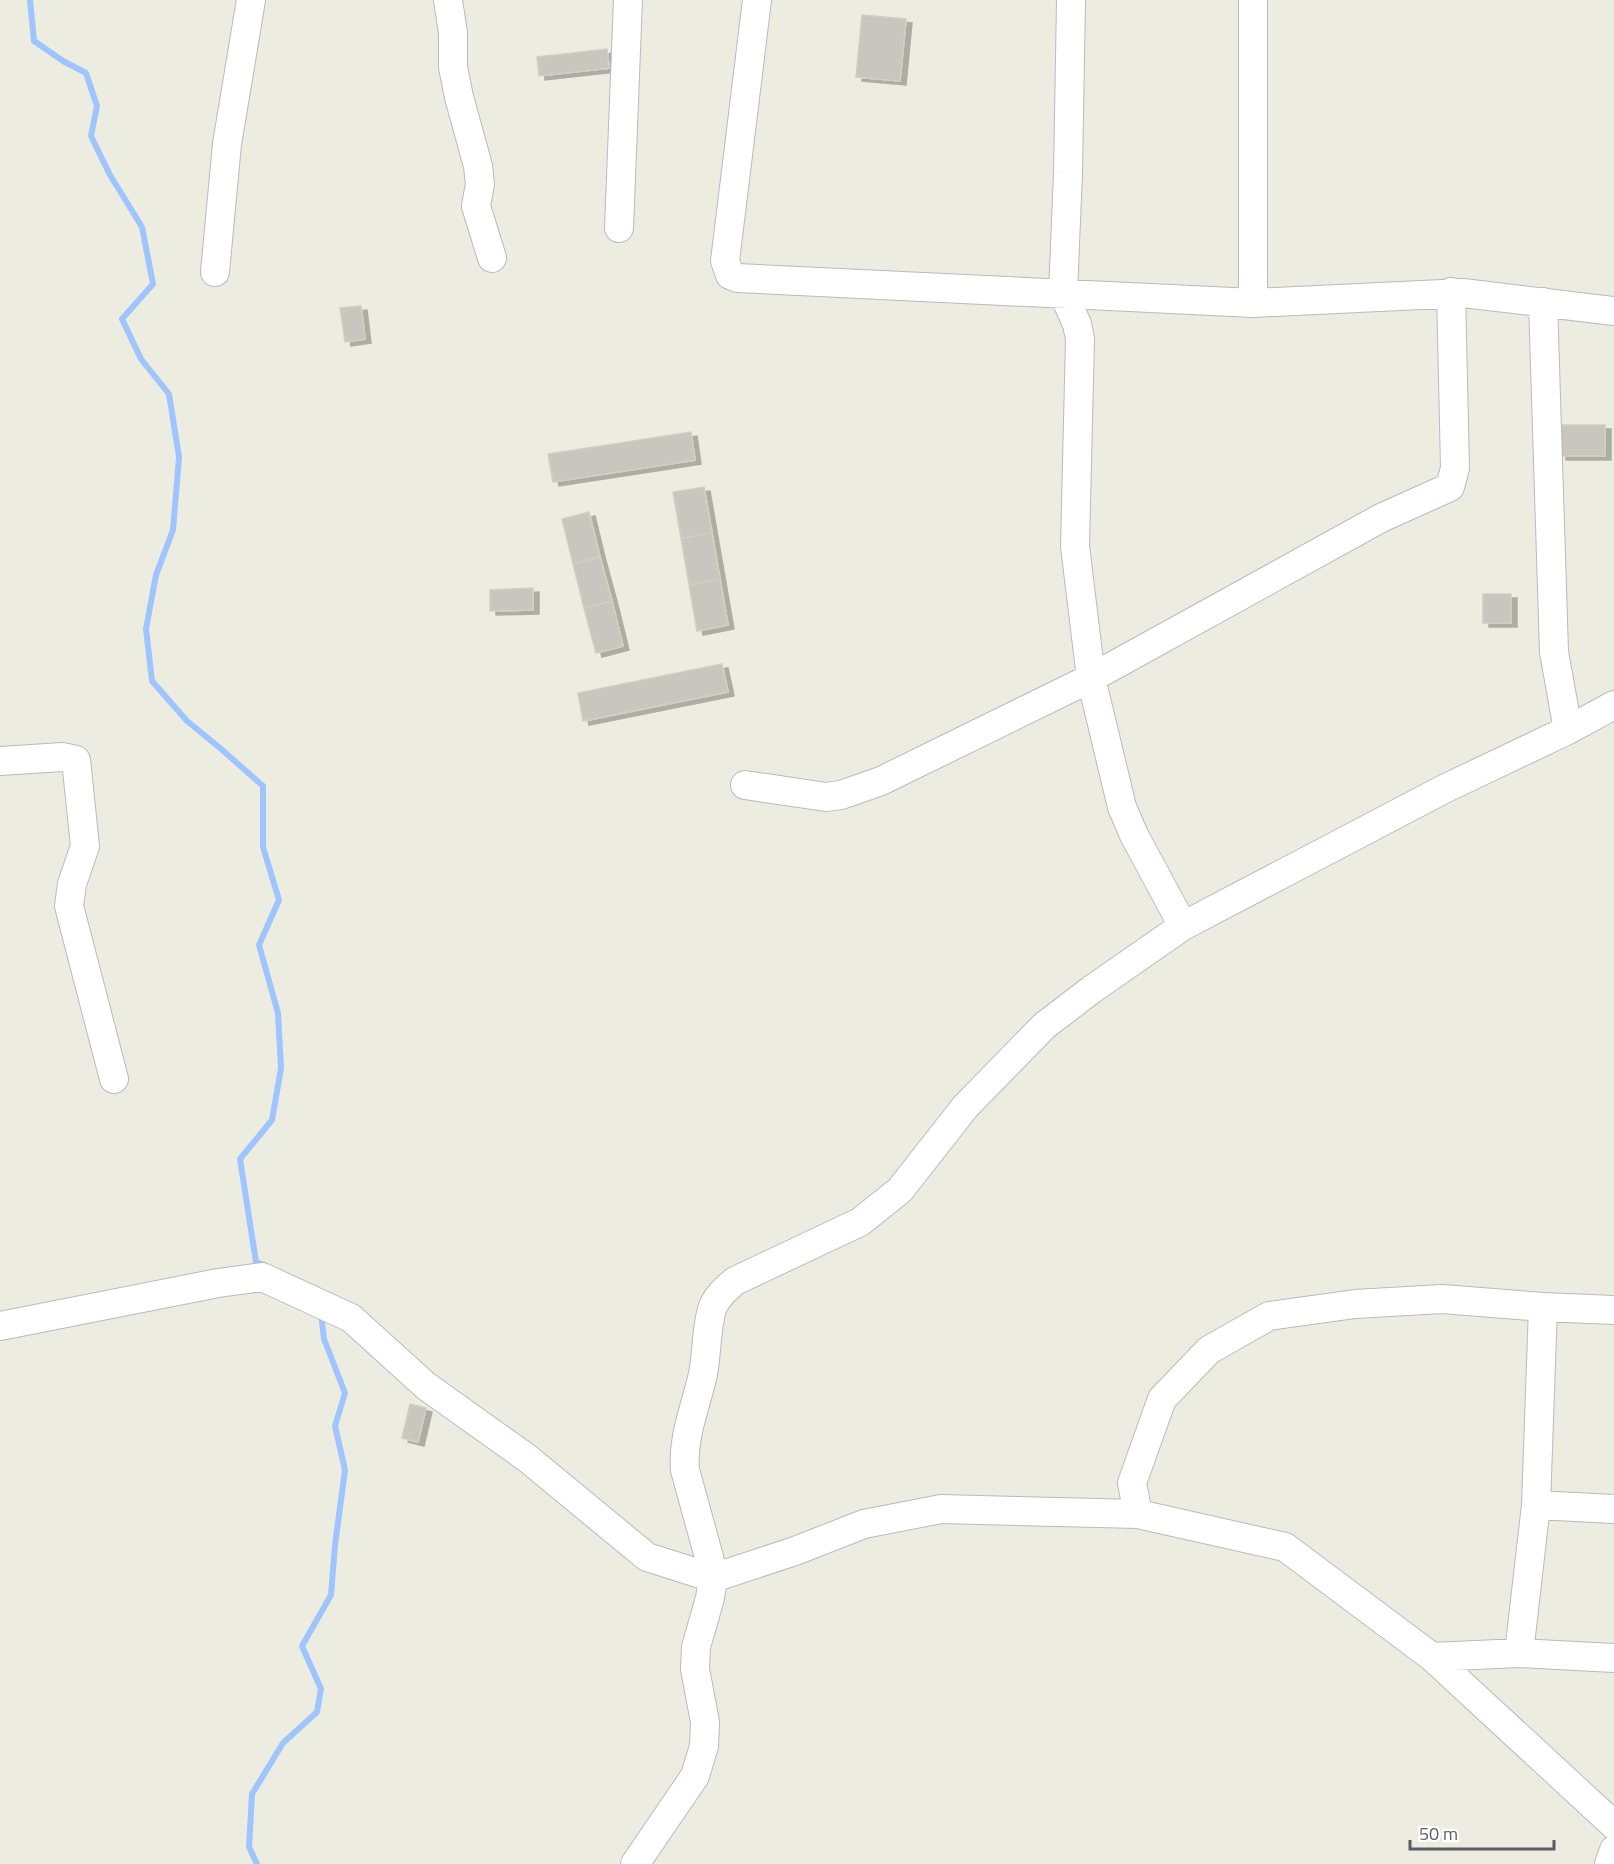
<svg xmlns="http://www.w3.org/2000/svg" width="1614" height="1864" viewBox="0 0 1614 1864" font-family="'Titillium Web',sans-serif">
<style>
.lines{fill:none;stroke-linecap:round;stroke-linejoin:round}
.stream{stroke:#9fc5fe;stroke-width:6}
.building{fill:#c8c6be;stroke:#d1cfc0;stroke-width:1.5;filter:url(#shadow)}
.minor-casing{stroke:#b9bac0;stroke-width:30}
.minor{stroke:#fff;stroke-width:28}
</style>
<defs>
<filter id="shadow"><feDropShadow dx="6" dy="4" stdDeviation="0" flood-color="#0004"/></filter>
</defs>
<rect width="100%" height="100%" fill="#edece1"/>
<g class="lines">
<path class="stream" d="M 30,0 L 34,41 L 63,61 L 86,73 L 97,106 L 91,136 L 110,175 L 142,227 L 153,284 L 122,319 L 141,359 L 169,394 L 179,457 L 173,530 L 156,575 L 146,629 L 152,681 L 187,721 L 220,748 L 263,786 L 263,847 L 279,900 L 259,945 L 278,1013 L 281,1068 L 272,1120 L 240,1159 L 256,1262 L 265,1265
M 257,1864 L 249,1847 L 252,1794 L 283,1743 L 317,1712 L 321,1689 L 302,1646 L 331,1595 L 335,1545 L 345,1470 L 335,1426 L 345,1393 L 324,1339 L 321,1314"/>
</g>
<path class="building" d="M 862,15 L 906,19 L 900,81 L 856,77 Z
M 607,49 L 609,68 L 539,76 L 537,57 Z
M 361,306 L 365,339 L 345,342 L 340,308 Z
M 1560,425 L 1605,425 L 1605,456 L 1560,456 Z
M 691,432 L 695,460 L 553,482 L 548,454 Z
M 704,487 L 712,533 L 681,538 L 673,492 Z
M 589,512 L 600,557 L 573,564 L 562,519 Z
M 712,533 L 720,579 L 689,585 L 681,538 Z
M 600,557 L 612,601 L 584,608 L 573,564 Z
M 720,579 L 728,625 L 697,631 L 689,585 Z
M 533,588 L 533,610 L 490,611 L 490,590 Z
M 1483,594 L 1511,594 L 1511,623 L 1483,623 Z
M 612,601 L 623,646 L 596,653 L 584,608 Z
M 722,664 L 728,692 L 583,721 L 578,693 Z
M 410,1404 L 426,1408 L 418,1442 L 402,1438 Z"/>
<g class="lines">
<g class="minor-casing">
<path id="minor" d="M 448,0 L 453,33 L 453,67 L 459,97 L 478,166 L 480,184 L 476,206 L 492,258
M 757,0 L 725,261 L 730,275 L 737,278 L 1253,303 L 1463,293 L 1614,311
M 1071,0 L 1068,173 L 1063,293 L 1077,324 L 1080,339 L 1075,546 L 1091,678 L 1122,807 L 1134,835 L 1183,926
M 1253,0 L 1253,303
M 619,228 L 628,0
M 215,272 L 227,144 L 251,0
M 1543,302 L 1554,652 L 1568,730
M 0,761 L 62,757 L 76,760 L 85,846 L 72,884 L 69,906 L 114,1079
M 745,785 L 826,797 L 841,795 L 881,781 L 1091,678 L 1381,518 L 1450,487 L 1455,468 L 1451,292
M 1614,1310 L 1543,1307 L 1536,1505 L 1614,1509
M 0,1326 L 218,1283 L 262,1277 L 351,1318 L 426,1386 L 527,1458 L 647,1557 L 713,1578 L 795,1551 L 864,1524 L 941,1509 L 1138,1514
M 1536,1505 L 1519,1653 L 1614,1658
M 1519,1653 L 1432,1657 L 1285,1547 L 1138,1514 L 1132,1483 L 1162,1399 L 1209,1350 L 1269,1316 L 1355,1304 L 1442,1299 L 1543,1307
M 1432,1657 L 1614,1825
M 635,1864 L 695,1776 L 704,1746 L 705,1722 L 695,1669 L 696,1647 L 710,1598 L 713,1578 L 709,1557 L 685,1470 C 682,1437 696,1406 703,1374 C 707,1353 706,1330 712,1309 C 716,1297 726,1289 735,1281 L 860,1222 L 900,1190 L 965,1107 L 1044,1026 L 1091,990 L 1183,926 L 1444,789 L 1568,730 L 1614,705
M 1609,1864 L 1614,1850"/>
</g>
<use href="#minor" class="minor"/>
</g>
<path d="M1410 1840v9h144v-9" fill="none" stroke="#5a5c62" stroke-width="3"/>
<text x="1419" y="1840" font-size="18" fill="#5a5c62" stroke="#ffffff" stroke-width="4.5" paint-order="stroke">50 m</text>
</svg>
